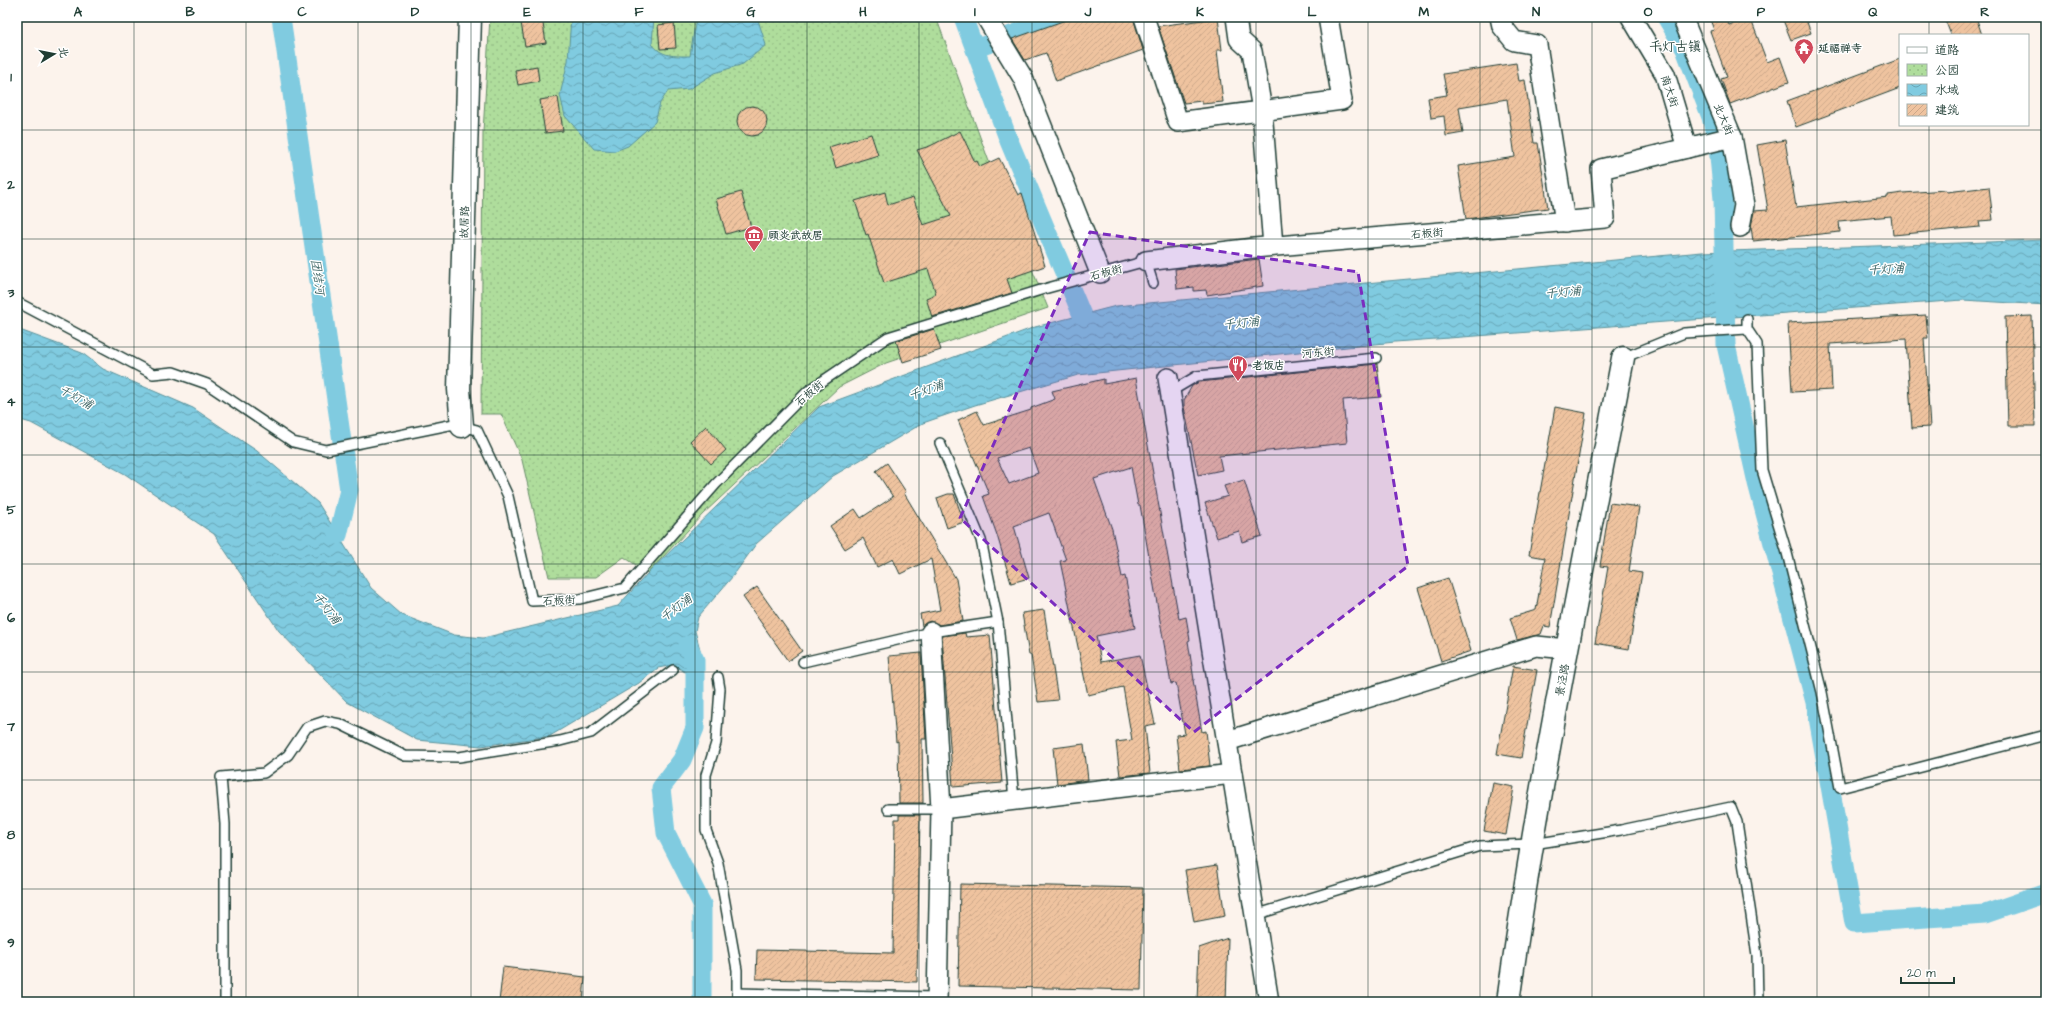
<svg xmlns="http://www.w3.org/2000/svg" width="2063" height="1019" font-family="'Architects Daughter','LXGW WenKai TC',sans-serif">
  <defs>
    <pattern id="park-dots" width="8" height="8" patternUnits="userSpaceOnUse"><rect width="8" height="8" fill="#afdd9c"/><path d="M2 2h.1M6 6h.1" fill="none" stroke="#96bf87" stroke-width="1.8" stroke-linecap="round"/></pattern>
    <pattern id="water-waves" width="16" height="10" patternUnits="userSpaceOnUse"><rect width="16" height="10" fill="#80cbe0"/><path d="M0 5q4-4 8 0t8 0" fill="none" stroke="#68a6b6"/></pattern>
    <pattern id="building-hatch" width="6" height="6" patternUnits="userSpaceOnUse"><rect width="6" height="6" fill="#efc39f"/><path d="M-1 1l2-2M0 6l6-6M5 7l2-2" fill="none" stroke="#cca88a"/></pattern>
  </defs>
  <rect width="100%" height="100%" fill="#fcf3ec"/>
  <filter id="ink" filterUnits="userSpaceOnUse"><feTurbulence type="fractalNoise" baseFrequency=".025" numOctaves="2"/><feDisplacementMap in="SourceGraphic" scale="8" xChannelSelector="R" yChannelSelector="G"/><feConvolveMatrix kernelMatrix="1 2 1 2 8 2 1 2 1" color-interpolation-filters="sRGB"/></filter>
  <g filter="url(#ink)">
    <polygon fill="url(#park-dots)" stroke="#678d68" points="490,17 936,17 1002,197 1048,308 886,363 839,387 703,514 648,573 624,557 596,577 549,577 522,460 501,414 481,414 483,132"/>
    <g fill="url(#water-waves)" stroke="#59929b">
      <path d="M 571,17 L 654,17 L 652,44 C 662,57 674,56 690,56 L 696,18 L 699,17 L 757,17 L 766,45 L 743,64 L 715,73 L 689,89 L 668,91 L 660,103 L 655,122 L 628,146 L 615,151 L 594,149 L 565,116 L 560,95 L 568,61 Z"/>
      <polygon points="2046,240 2046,305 1963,300 1395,342 1078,375 975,405 923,423 833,476 756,544 733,576 698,617 695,631 702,657 693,670 685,672 674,665 658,668 639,683 550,736 481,746 417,740 347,702 279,631 214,534 125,474 31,423 17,419 17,329 82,353 103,369 193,408 257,451 318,503 371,588 402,615 454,635 483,638 618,606 648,573 819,407 1035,327 1116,306 1702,252"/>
    </g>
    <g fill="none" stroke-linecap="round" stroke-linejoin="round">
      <g stroke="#80cbe0" stroke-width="19">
        <polyline points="281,17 349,490 338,535"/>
        <polyline points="963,17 1009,141 1082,315"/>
        <polyline points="1666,17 1685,49 1711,117 1715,134"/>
        <polyline points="975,49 1058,17"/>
        <polyline points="1718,146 1723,199 1726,345 1757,483 1816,706 1854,923 1985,914 2046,893"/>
        <polyline points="688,645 695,660 695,728 682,760 661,788 666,833 702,904 702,1002"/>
      </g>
    </g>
    <g fill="url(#building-hatch)" stroke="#1f3d34" fill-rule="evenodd">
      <polygon points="520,17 542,17 546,43 525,46"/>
      <polygon points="1074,17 1133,17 1143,50 1056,81 1046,53 1025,60 1012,39"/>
      <polygon points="1709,17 1726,17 1729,25 1750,17 1767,62 1780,57 1789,82 1730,104 1721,79 1727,77 1710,31 1714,30"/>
      <polygon points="1790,17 1805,17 1811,33 1791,40 1783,20"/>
      <polygon points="1944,17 1976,17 1982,35 1951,35"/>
      <polygon points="1218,18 1222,50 1217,50 1223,102 1202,104 1202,101 1184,103 1158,26"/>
      <polygon points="674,23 676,48 660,49 658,25"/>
      <polygon points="1900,59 1900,88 1796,127 1787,101"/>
      <polygon points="1516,63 1519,81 1525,80 1534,143 1538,143 1548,208 1466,219 1458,166 1515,157 1507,99 1459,107 1463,133 1446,136 1444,116 1431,118 1428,98 1447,95 1443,74"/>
      <polygon points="537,66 539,81 518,85 515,70"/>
      <polygon points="558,97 563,131 545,133 540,100"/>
      <circle cx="752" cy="121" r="15"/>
      <polygon points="960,131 975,162 977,161 980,167 999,158 1018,195 1022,193 1045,266 1007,279 1012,293 932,317 926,298 936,294 928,269 884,283 868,234 866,235 855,201 885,192 888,205 913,197 923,225 951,216 917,150 930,146"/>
      <polygon points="871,134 878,155 836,168 829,147"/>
      <polygon points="1785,140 1796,207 1888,197 1888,195 1903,193 1946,190 1947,192 1989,187 1993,220 1979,221 1980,227 1893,235 1891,216 1839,221 1840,232 1753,241 1751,227 1754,211 1768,210 1757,145"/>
      <polygon points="741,192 751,227 726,234 716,199"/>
      <polygon points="1259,259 1263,286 1207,295 1206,290 1194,291 1194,287 1177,289 1175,269"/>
      <polygon points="1926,315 1928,338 1924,338 1930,427 1912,428 1906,339 1830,344 1832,390 1792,392 1788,323"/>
      <polygon points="2032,316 2035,426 2008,426 2005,317"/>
      <polygon points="934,329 941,350 903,362 896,341"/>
      <polygon points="1377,364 1381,397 1343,400 1347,443 1219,456 1222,470 1198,475 1184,407 1184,400 1192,386 1199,382"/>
      <path d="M 1136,378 L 1179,619 L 1186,617 L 1190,640 L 1188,641 L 1194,680 L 1193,680 L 1202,732 L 1206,731 L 1210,766 L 1180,769 L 1176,735 L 1185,734 L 1176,683 L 1171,684 L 1140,505 L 1138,505 L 1131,467 L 1094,479 L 1112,529 L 1122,577 L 1125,576 L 1135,628 L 1096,636 L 1101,662 L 1140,655 L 1155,724 L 1145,726 L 1150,773 L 1120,776 L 1116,742 L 1132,740 L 1123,687 L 1088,695 L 1060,561 L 1066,560 L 1049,513 L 1014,526 L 1029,578 L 1011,583 L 997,535 L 983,496 L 989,494 L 958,420 L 977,411 L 984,425 L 1031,410 L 1031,408 L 1055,399 L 1052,391 L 1104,379 L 1104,384 ZM 1029,448 L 1038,473 L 1009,484 L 997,458 Z"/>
      <polygon points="1555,407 1586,413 1550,627 1544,626 1541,634 1517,640 1510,618 1536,610 1545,558 1529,555"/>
      <polygon points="706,426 726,450 711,464 690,441"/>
      <polygon points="887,463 906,492 904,493 956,579 963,621 939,625 930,621 922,626 920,614 940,610 931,559 900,574 893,559 877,567 863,538 845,549 830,526 855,509 861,518 893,497 876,471"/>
      <polygon points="1244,480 1262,536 1242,542 1239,531 1217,538 1205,503 1228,496 1224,486"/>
      <polygon points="948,494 954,494 964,522 947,528 937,498"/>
      <polygon points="1610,503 1639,507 1629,571 1642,573 1629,649 1595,643 1608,567 1600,566"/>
      <polygon points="1448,578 1471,651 1441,661 1418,588"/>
      <polygon points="757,587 802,651 788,661 743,597"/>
      <polygon points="1044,610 1058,700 1038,702 1031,655 1029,655 1022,613"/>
      <polygon points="965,633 966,637 990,635 1002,783 953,787 942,636"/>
      <polygon points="921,653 926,739 922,739 923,803 899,803 898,741 896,742 889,656"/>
      <polygon points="1513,666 1537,670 1521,758 1497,754"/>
      <polygon points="1084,744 1088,780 1057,784 1053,748"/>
      <polygon points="1493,783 1514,787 1506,835 1484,831"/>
      <polygon points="899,815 920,815 917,982 756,979 757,950 893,953 895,819 899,819"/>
      <polygon points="1217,865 1225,916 1194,922 1185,870"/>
      <polygon points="960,884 1143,888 1141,990 958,986"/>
      <polygon points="1228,938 1226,1002 1197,1002 1199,948"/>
      <polygon points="503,967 585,977 583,1002 499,1002"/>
    </g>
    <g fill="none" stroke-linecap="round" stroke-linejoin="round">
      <defs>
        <g id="lane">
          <polyline points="17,302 153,374 173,372 207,384 293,442 326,450 454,424 477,430 508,496 532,601 580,599 625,588 716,484 808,391 888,337 1044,289 1146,261 1153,283"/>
          <polyline points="1747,329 1757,344 1762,470 1787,553 1822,692 1840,788 2046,735"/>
          <polyline points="1623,358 1684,333 1747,329 1747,319"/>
          <polyline points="1170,392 1197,376 1376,358"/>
          <polyline points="940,443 981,540 998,622 1014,800"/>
          <polyline points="803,662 931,632 998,622"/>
          <polyline points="718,677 720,689 716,743 706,775 706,830 718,863 737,970 737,1002"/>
          <polyline points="888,809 941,809"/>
          <polyline points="1255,915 1480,846 1533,844 1621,830 1731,807 1737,822 1757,955 1758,1002"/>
          <polyline points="737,993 937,997"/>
          <polyline points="225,1002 225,824 221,777 264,773 288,755 307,727 325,721 340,724 405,756 459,757 560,741 591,733 673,670"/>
        </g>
        <g id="street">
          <polyline points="986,17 1023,78 1100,273"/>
          <polyline points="1144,17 1178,122 1342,100 1328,17"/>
          <polyline points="1236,17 1239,39 1252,51 1262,110 1273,246"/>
          <polyline points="1500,17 1502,26 1514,41 1537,45 1565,222"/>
          <polyline points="1631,17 1665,74 1687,148"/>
          <polyline points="1682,17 1732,137 1744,205 1740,227"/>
          <polyline points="1146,261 1254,248 1605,218 1601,169 1732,137"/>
          <polyline points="1168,378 1269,1002"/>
          <polyline points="931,632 941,809 937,1002"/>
          <polyline points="1227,741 1536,646 1567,649"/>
          <polyline points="941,809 1232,774"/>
        </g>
        <g id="secondary">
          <polyline points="462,426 459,389 470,17"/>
          <path d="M 1508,1002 C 1538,786 1582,572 1623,358"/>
        </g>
      </defs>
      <use href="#lane" stroke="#1f3d34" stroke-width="12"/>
      <use href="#street" stroke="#1f3d34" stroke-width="22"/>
      <use href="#secondary" stroke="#1f3d34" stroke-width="25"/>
      <use href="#lane" stroke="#fff" stroke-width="9"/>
      <use href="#street" stroke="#fff" stroke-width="19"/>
      <use href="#secondary" stroke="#fff" stroke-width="22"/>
    </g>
  </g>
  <path fill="#7b2cbf" fill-opacity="0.2" stroke="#7b2cbf" stroke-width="3" stroke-dasharray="8 5" stroke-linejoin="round" d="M 1090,232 L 1358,272 L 1408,566 L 1194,732 L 960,518 Z"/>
  <path fill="none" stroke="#1f3d34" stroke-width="1" stroke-opacity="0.55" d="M 134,17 L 134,1002M 246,17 L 246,1002M 358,17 L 358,1002M 471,17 L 471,1002M 583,17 L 583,1002M 695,17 L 695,1002M 807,17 L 807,1002M 919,17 L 919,1002M 1032,17 L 1032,1002M 1144,17 L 1144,1002M 1256,17 L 1256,1002M 1368,17 L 1368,1002M 1480,17 L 1480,1002M 1592,17 L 1592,1002M 1704,17 L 1704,1002M 1817,17 L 1817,1002M 1929,17 L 1929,35M 1929,125 L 1929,1002M 17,130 L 2046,130M 17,239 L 2046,239M 17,347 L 2046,347M 17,455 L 2046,455M 17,564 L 2046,564M 17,672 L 2046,672M 17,780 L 2046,780M 17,889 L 2046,889"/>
  <defs>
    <symbol id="temple-pin" viewBox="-11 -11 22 30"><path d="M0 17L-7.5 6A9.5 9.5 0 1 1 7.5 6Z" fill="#d1495b" stroke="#fff"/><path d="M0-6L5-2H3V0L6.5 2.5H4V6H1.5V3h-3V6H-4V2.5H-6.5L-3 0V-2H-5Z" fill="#fff"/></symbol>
    <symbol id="museum-pin" viewBox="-11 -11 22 30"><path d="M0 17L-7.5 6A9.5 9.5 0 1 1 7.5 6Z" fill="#d1495b" stroke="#fff"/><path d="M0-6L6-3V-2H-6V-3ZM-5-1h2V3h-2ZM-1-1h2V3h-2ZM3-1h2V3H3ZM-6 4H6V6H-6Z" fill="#fff"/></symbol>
    <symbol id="restaurant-pin" viewBox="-11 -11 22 30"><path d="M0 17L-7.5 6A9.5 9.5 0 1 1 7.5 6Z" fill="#d1495b" stroke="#fff"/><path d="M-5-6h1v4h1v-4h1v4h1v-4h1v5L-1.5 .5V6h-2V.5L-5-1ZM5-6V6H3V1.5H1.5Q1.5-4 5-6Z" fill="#fff"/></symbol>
  </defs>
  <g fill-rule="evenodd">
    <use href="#temple-pin" x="1793" y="37" width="22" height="30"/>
    <use href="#museum-pin" x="743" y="224" width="22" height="30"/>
    <use href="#restaurant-pin" x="1227" y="354" width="22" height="30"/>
  </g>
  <g text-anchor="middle" stroke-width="3" stroke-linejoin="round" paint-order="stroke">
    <g font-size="11" font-weight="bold" fill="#1f3d34" stroke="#fff" text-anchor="start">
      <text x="1818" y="52">延福禅寺</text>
      <text x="768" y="239">顾炎武故居</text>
      <text x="1252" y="369">老饭店</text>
    </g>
    <g font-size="11" fill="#1f3d34" stroke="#fff">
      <text transform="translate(1670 91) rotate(72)" y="4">南大街</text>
      <text transform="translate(1724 119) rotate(67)" y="4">北大街</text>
      <text transform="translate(464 222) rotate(-88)" y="4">故居路</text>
      <text transform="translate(1427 233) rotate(-5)" y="4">石板街</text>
      <text transform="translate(1106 272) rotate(-15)" y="4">石板街</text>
      <text transform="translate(1318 352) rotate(-6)" y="4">河东街</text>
      <text transform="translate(809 393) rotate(-40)" y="4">石板街</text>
      <text transform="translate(559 600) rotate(-3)" y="4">石板街</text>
      <text transform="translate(1562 680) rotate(-80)" y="4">景泾路</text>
    </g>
    <g font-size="12" font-style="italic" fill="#37605f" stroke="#fff">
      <text transform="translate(1886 269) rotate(-3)" y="4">千灯浦</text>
      <text transform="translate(318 277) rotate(82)" y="4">团结河</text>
      <text transform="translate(1563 292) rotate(-5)" y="4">千灯浦</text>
      <text transform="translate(1241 323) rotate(-6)" y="4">千灯浦</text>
      <text transform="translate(926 390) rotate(-19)" y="4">千灯浦</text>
      <text transform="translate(76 397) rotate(29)" y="4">千灯浦</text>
      <text transform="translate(327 608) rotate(52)" y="4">千灯浦</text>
      <text transform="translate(676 608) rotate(-37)" y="4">千灯浦</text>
    </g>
    <g font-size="13" fill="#1f3d34" stroke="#fff">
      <text x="1675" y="51">千灯古镇</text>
    </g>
  </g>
  <rect width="2063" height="1019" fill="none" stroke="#fff" stroke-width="44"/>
  <rect x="1899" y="34" width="130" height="92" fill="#ffffff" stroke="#a5b1ae"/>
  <rect x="1907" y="47" width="20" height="6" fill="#ffffff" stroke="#a5b1ae"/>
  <text x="1935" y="54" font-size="12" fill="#1f3d34">道路</text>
  <rect x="1907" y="64" width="20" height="12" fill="url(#park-dots)" stroke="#a5b1ae"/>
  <text x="1935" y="74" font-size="12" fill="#1f3d34">公园</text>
  <rect x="1907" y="84" width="20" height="12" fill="url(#water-waves)" stroke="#a5b1ae"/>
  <text x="1935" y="94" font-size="12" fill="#1f3d34">水域</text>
  <rect x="1907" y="104" width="20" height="12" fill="url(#building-hatch)" stroke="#a5b1ae"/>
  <text x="1935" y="114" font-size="12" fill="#1f3d34">建筑</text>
  <g transform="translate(54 54) rotate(80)" stroke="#ffffff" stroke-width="3" paint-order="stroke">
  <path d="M0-3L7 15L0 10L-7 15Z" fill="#1f3d34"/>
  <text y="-6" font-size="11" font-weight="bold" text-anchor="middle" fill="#1f3d34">北</text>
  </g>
  <path d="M1901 977v6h53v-6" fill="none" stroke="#1f3d34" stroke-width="2"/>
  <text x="1907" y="977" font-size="12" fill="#1f3d34" stroke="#ffffff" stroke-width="3" paint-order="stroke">20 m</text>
  <rect x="22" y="22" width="2019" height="975" fill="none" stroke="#1f3d34" stroke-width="1.5"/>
  <g font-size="13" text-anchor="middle" font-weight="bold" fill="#1f3d34">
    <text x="78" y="16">A</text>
    <text x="190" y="16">B</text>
    <text x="302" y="16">C</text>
    <text x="415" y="16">D</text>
    <text x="527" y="16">E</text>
    <text x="639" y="16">F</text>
    <text x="751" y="16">G</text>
    <text x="863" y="16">H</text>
    <text x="975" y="16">I</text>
    <text x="1088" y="16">J</text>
    <text x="1200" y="16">K</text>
    <text x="1312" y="16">L</text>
    <text x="1424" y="16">M</text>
    <text x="1536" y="16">N</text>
    <text x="1648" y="16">O</text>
    <text x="1761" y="16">P</text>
    <text x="1873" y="16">Q</text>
    <text x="1985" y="16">R</text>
    <text x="11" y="81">1</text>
    <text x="11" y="189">2</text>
    <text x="11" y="297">3</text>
    <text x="11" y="406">4</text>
    <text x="11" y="514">5</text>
    <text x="11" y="622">6</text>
    <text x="11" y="731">7</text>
    <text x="11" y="839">8</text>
    <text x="11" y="947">9</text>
  </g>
</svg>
